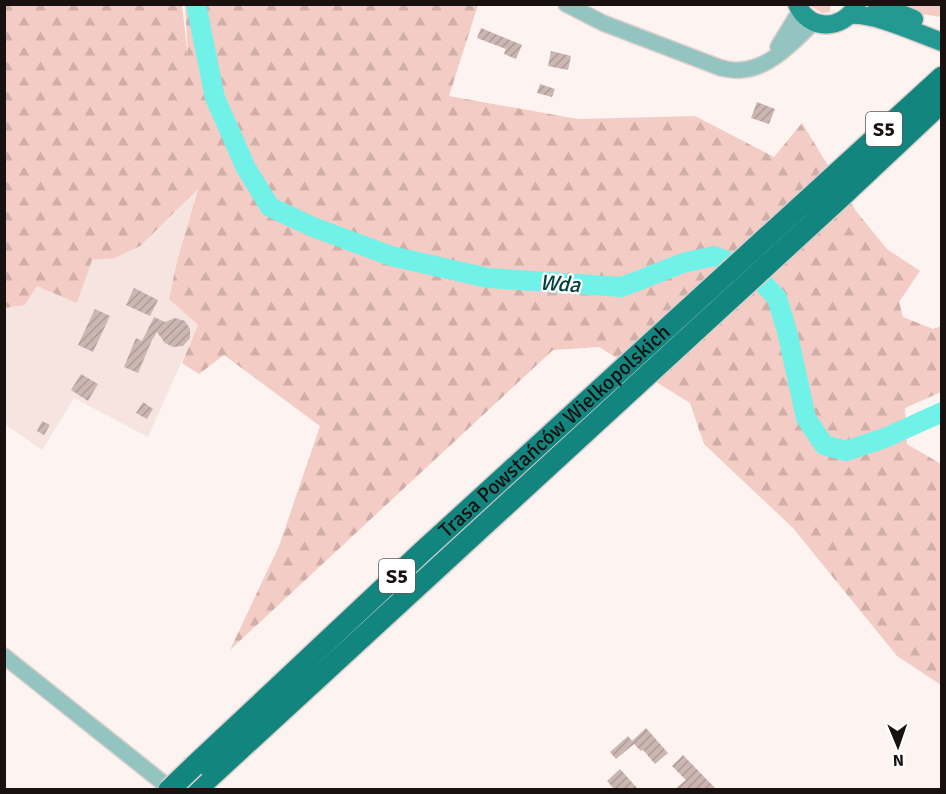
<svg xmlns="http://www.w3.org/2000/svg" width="946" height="794" font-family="Signika,sans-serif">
  <defs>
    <pattern id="forest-firs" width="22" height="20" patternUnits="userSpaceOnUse" patternTransform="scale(1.5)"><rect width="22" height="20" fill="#f3cdc5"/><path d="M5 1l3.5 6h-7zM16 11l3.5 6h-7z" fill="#d0afa8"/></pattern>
    <pattern id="building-hatch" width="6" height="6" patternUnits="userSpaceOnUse" patternTransform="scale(1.5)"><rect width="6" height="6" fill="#cbb6b1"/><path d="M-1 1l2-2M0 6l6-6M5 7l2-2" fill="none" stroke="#ae9b97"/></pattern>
  </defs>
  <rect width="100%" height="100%" fill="#fdf3f1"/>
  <polygon fill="#f6e4e0" points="198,188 177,261 170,299 198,325 148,437 74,398 42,450 5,424 4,308 25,305 37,286 92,260 115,258 139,246"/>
  <g fill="#f3cdc5">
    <polygon points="809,5 830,5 830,12 822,13"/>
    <polygon points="892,5 941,5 941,17 916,13"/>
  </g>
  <polygon fill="url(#forest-firs)" points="4,5 182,5 188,57 185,5 478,5 449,96 578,119 695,116 774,157 802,123 856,211 887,249 920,271 899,302 903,317 933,329 941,326 941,392 905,408 907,444 941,464 941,685 897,656 793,528 704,444 690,403 599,347 553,350 230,650 279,546 320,426 224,355 199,374 182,363 198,325 169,299 177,261 198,189 140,246 115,258 92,260 77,303 37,286 25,305 5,308"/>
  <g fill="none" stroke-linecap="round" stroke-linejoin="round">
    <polyline stroke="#70f2e9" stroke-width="20" points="196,4 215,98 246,168 270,207 313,227 391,256 488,278 622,287 683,263 714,256 751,270 777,298 787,331 806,418 824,445 846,451 885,438 942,412"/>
  </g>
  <g fill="url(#building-hatch)">
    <polygon points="481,28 522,45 516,59 504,54 506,49 477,38"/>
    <polygon points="551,51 571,56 568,70 548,66"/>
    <polygon points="540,84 555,89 552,97 537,93"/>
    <polygon points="757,102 775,109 769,124 751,118"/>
    <polygon points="134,288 158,300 150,316 126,305"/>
    <polygon points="95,309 110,316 93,352 78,345"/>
    <polygon points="154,317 165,322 175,318 185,321 190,329 190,338 183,346 173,347 165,343 157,332 152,340 138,373 124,367 136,338 142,341"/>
    <polygon points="81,374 98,384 88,401 71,390"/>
    <polygon points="143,402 153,409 147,419 136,413"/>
    <polygon points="42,421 50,425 44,435 37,431"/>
    <polygon points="646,728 668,753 655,764 643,750 641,751 634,744 616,759 610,752 628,736 633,742 632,741"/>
    <polygon points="683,755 716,789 675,789 686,780 672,766"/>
    <polygon points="620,769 638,789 614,789 607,781"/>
  </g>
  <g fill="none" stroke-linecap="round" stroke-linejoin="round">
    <defs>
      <g id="minor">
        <path d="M 566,4 L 603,23 L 721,68 C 727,69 734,71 740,70 C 770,69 794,41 814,22"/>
        <polyline points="778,47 800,11"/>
        <polyline points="4,656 172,790"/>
      </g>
      <g id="major">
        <path d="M 797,4 C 809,31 842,31 856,6"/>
        <polyline points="877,4 914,19"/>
        <path d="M 850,15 C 875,13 917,33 942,42"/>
      </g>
      <g id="highway">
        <path id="s1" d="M 194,766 L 423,551 L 942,77"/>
        <polyline points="196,790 840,198 942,102"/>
      </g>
    </defs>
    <use href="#minor" stroke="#d9cfcd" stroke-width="18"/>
    <use href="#major" stroke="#d9cfcd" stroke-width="21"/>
    <use href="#highway" stroke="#d9cfcd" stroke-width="24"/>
    <use href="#minor" stroke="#93c4c0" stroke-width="15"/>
    <use href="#major" stroke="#249992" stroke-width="18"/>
    <use href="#highway" stroke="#12857f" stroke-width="21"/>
    <defs>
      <polyline id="highway-bridge" points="169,790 194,766"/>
    </defs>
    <use href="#highway-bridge" stroke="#d9cfcd" stroke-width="24" stroke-linecap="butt"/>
    <use href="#highway-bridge" stroke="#12857f" stroke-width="21"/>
  </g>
  <g text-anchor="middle" stroke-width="4.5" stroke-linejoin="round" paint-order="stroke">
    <g fill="#fff" stroke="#5e5858" stroke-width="1.5">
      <rect x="866" y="112" width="36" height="34" rx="4.5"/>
      <rect x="379" y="559" width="36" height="34" rx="4.5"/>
    </g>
    <g font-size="20" font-weight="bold" fill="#191110">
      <text x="884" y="136">S5</text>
      <text x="397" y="583">S5</text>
    </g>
    <g font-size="21" fill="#191110" stroke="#fff">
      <text dy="7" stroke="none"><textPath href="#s1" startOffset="492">Trasa Powstańców Wielkopolskich</textPath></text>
    </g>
    <g font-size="22" font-style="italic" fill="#02423f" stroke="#fff">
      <text transform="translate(560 283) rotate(4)" y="8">Wda</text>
    </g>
  </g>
  <rect width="946" height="794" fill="none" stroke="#191110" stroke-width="12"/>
  <g transform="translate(898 746) rotate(178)" stroke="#ffffff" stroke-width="4.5" paint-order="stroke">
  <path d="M0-4.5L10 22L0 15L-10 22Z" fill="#191110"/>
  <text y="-9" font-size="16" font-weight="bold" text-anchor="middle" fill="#191110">N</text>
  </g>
</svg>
